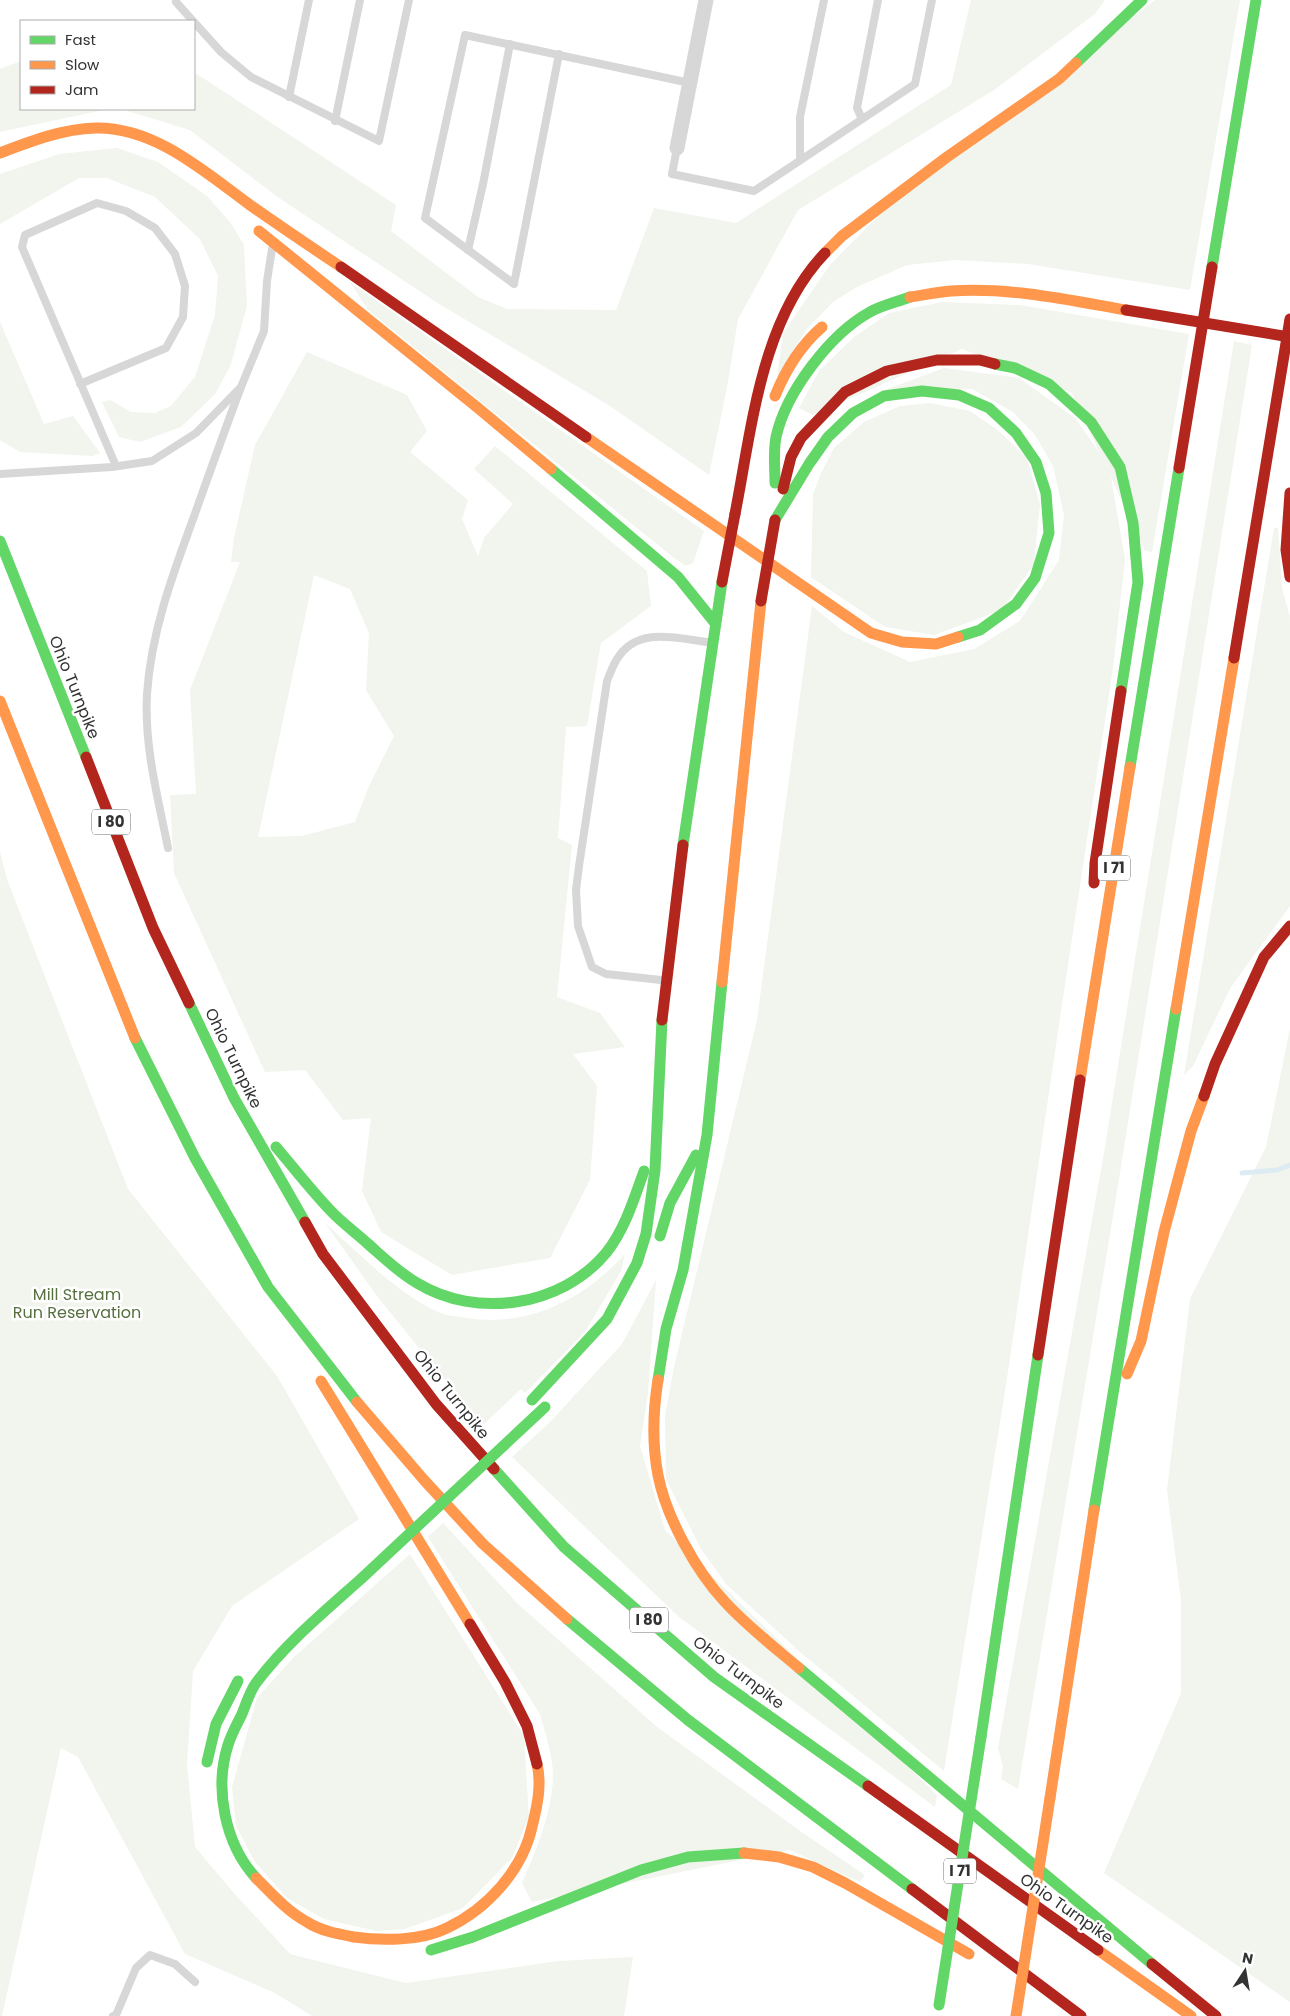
<svg xmlns="http://www.w3.org/2000/svg" width="1290" height="2016" font-family="Poppins,sans-serif">
  <rect width="100%" height="100%" fill="#fff"/>
  <g fill="#f1f5ed" fill-rule="evenodd">
    <polygon points="971,0 1105,0 1095,14 994,90 798,210 738,319 728,382 709,475 610,406 436,302 279,198 190,130 121,109 194,109 194,73 200,76 396,205 391,231 478,297 507,309 616,310 654,208 736,223 951,85"/>
    <polygon points="1155,0 1240,0 1190,290 1028,264 956,260 907,265 857,287 833,302 806,330 777,378 783,333 830,265 885,209"/>
    <polygon points="21,61 21,109 108,109 0,132 0,69"/>
    <polygon points="117,148 158,162 207,196 230,222 244,245 247,306 230,367 215,394 181,427 140,442 119,437 102,402 110,400 131,412 155,413 171,406 195,377 215,315 218,276 200,239 155,197 107,178 79,178 0,224 0,174 59,154"/>
    <polygon points="350,282 704,531 693,563 686,566 674,558 368,310"/>
    <polygon points="942,302 1020,305 1189,334 1152,552 1145,551 1072,393 962,349 813,415 799,408 819,371 854,337 889,313"/>
    <polygon points="0,322 44,424 73,416 100,453 93,456 20,452 0,440"/>
    <polygon points="1234,341 1252,345 1115,1204 1018,1789 1001,1779 1003,1766 998,1748 1104,1153"/>
    <path d="M 307,352 L 407,395 L 427,431 L 410,452 L 468,500 L 462,519 L 478,556 L 484,538 L 513,504 L 474,469 L 495,446 L 647,571 L 651,606 L 601,643 L 587,726 L 566,727 L 558,838 L 572,845 L 557,997 L 600,1013 L 625,1047 L 573,1054 L 597,1086 L 590,1180 L 550,1258 L 452,1275 L 381,1232 L 362,1191 L 371,1118 L 343,1120 L 305,1070 L 265,1072 L 174,873 L 170,795 L 196,794 L 190,690 L 240,562 L 231,562 L 234,538 L 255,445 ZM 314,575 L 350,589 L 369,633 L 366,690 L 394,736 L 369,786 L 355,822 L 302,836 L 258,837 Z"/>
    <polygon points="944,368 1019,378 1075,418 1109,466 1125,559 1113,668 1061,1011 1006,1385 944,1771 800,1652 726,1584 701,1549 666,1479 665,1416 674,1367 757,1020 812,606 844,632 910,662 974,649 1020,621 1059,560 1064,515 1053,466 1035,435 1013,412 972,389 885,390"/>
    <polygon points="930,403 970,411 999,431 1027,458 1040,504 1034,564 1002,610 934,635 885,627 811,577 813,494 821,473 834,448 864,422 900,406"/>
    <polygon points="1274,528 1278,528 1282,588 1290,617 1290,906 1231,987 1193,1066 1184,1075"/>
    <polygon points="0,852 8,882 128,1189 277,1376 359,1519 232,1606 193,1671 187,1764 195,1847 233,1892 290,1954 406,1983 558,1961 633,1957 624,2016 312,2016 275,1993 185,1954 78,1757 61,1748 2,2016 0,2016"/>
    <polygon points="1290,1028 1290,2002 1104,1873 1181,1693 1181,1600 1167,1490 1190,1299 1266,1147"/>
    <path d="M 325,1223 C 360,1254 395,1292 438,1312 C 446,1316 458,1316 467,1318 C 529,1328 584,1299 625,1254 L 621,1271 L 585,1332 L 525,1393 L 521,1389 L 482,1426 L 377,1296 Z"/>
    <polygon points="656,1280 648,1393 640,1446 665,1530 937,1795 935,1807 679,1617 512,1457 551,1421 622,1344"/>
    <path d="M 443,1523 L 518,1604 L 656,1726 L 800,1831 L 865,1875 L 860,1882 L 790,1850 L 532,1902 L 522,1883 C 536,1851 551,1815 553,1779 C 554,1759 545,1733 540,1714 L 428,1537 Z"/>
    <polygon points="410,1554 524,1736 529,1817 512,1858 463,1908 405,1929 376,1931 324,1919 287,1898 255,1862 236,1826 232,1787 257,1698 293,1658"/>
  </g>
  <g fill="none" stroke-linecap="round" stroke-linejoin="round">
    <polyline stroke="#ddebf3" stroke-width="5" points="1242,1173 1277,1170 1290,1165"/>
    <g stroke="#d7d7d7" stroke-width="8">
      <polyline points="176,2 193,21"/>
      <polyline points="194,22 221,52 251,77 379,141 409,0"/>
      <polyline points="559,54 514,284 425,218 465,35 690,83"/>
      <polyline points="289,97 309,0"/>
      <polyline points="862,119 857,108 878,0"/>
      <polyline points="335,121 360,0"/>
      <polyline points="677,148 672,174 754,191 915,84 932,0"/>
      <polyline points="800,160 800,117 824,0"/>
      <polyline points="468,250 483,184 510,44"/>
      <polyline points="80,384 166,348 183,317 185,286 175,254 155,228 126,211 97,203 25,235 22,247 116,466"/>
      <polyline points="0,474 112,467 152,461 196,433 241,387 264,331 267,281 272,249"/>
      <path d="M 168,848 C 158,798 144,746 147,694 C 151,634 171,579 192,522 C 208,477 224,432 241,387"/>
      <path d="M 661,980 L 606,974 L 592,967 L 578,926 L 576,890 L 579,866 L 607,681 C 610,674 613,665 617,659 C 637,626 676,638 707,642"/>
      <polyline points="113,2016 116,2015 136,1968 150,1955 175,1964 195,1982"/>
    </g>
    <polyline stroke="#d7d7d7" stroke-width="15" points="677,148 706,0"/>
    <g stroke="#63d668" stroke-width="11">
      <polyline points="1076,63 1142,0"/>
      <polyline points="1212,267 1256,0"/>
      <polyline points="995,364 1015,368 1049,384 1091,422 1120,467 1133,523 1138,582 1121,691"/>
      <polyline points="551,469 678,577 715,623"/>
      <path d="M 775,483 C 775,468 773,452 776,437 C 786,392 830,334 870,312 C 882,305 897,302 910,297"/>
      <polyline points="775,520 809,464 828,437 853,413 884,396 922,391 959,395 989,408 1016,433 1036,462 1046,493 1049,533 1035,578 1016,604 980,630 958,637"/>
      <polyline points="0,541 86,757"/>
      <polyline points="1130,767 1179,468"/>
      <polyline points="683,845 722,582"/>
      <polyline points="189,1003 234,1098 305,1222"/>
      <polyline points="135,1038 195,1158 268,1287 357,1402"/>
      <path d="M 276,1147 C 294,1168 311,1190 330,1210 C 341,1222 355,1232 367,1243 C 383,1257 398,1272 417,1283 C 476,1319 561,1307 606,1253 C 625,1229 634,1199 644,1171"/>
      <polyline points="660,1236 670,1203 696,1155"/>
      <polyline points="658,1380 666,1329 683,1270 707,1135 722,982"/>
      <polyline points="532,1400 607,1319 637,1263 646,1234 655,1170 662,1020"/>
      <polyline points="494,1469 564,1547 714,1677 868,1786"/>
      <polyline points="1094,1510 1176,1009"/>
      <polyline points="567,1619 688,1720 912,1889"/>
      <polyline points="799,1668 1152,1964"/>
      <polyline points="981,1737 1038,1355"/>
      <polyline points="207,1762 216,1724 238,1681"/>
      <path d="M 256,1878 C 225,1844 214,1789 228,1745 C 231,1735 237,1724 242,1714 C 246,1704 250,1691 256,1683 C 286,1643 325,1611 362,1578"/>
      <polyline points="431,1950 473,1937 641,1870 688,1857 744,1853"/>
    </g>
    <g stroke="#ff974d" stroke-width="11">
      <path d="M 0,153 C 31,141 62,129 96,128 C 155,127 205,172 250,205 C 280,226 311,247 341,267"/>
      <polyline points="259,231 478,408 551,469"/>
      <polyline points="825,253 842,236 947,157 1059,79 1076,63"/>
      <path d="M 910,297 C 924,295 938,292 951,291 C 1010,287 1069,300 1126,310"/>
      <path d="M 775,396 C 786,369 800,346 822,327"/>
      <polyline points="586,437 871,633 902,642 936,644 958,637"/>
      <polyline points="0,701 135,1038"/>
      <polyline points="722,982 761,601"/>
      <polyline points="1176,1009 1234,658"/>
      <polyline points="1080,1080 1130,767"/>
      <polyline points="1127,1374 1141,1341 1164,1232 1191,1131 1204,1096"/>
      <path d="M 658,1380 C 653,1411 652,1444 658,1475 C 666,1517 696,1571 725,1602 C 747,1626 774,1647 799,1668"/>
      <polyline points="321,1381 470,1624"/>
      <polyline points="357,1402 424,1480 483,1544 567,1619"/>
      <polyline points="1050,1798 1094,1510"/>
      <polyline points="744,1853 779,1857 813,1867 845,1883 969,1954"/>
      <path d="M 256,1878 C 272,1894 287,1911 307,1922 C 321,1931 338,1934 354,1937 C 382,1941 421,1941 447,1928 C 487,1909 522,1871 532,1827 C 537,1807 542,1785 537,1764"/>
      <polyline points="1098,1950 1191,2016"/>
    </g>
    <g stroke="#b3261e" stroke-width="11">
      <polyline points="341,267 586,437"/>
      <polyline points="1179,468 1212,267"/>
      <polyline points="783,489 791,457 801,438 845,392 887,371 937,360 980,360 995,364"/>
      <polyline points="1290,493 1286,550 1290,577"/>
      <path d="M 735,514 C 752,427 761,320 825,253"/>
      <polyline points="1234,658 1290,319"/>
      <polyline points="86,757 153,928 189,1003"/>
      <polyline points="1094,883 1095,863 1121,691"/>
      <polyline points="662,1020 683,845"/>
      <polyline points="1204,1096 1215,1064 1264,957 1290,926"/>
      <polyline points="305,1222 323,1254 436,1404 494,1469"/>
      <polyline points="1038,1355 1080,1080"/>
      <polyline points="470,1624 505,1682 527,1726 537,1764"/>
      <polyline points="868,1786 1098,1950"/>
      <polyline points="912,1889 1081,2016"/>
      <polyline points="1152,1964 1216,2016"/>
    </g>
    <g stroke="#63d668" stroke-width="11">
      <polyline points="362,1578 545,1407"/>
      <polyline points="939,2005 981,1737"/>
    </g>
    <polyline stroke="#ff974d" stroke-width="11" points="1016,2016 1050,1798"/>
    <g stroke="#b3261e" stroke-width="11">
      <polyline points="1126,310 1290,337"/>
      <polyline points="722,582 735,514"/>
      <polyline points="761,601 775,520"/>
    </g>
  </g>
  <g text-anchor="middle" stroke-width="5" stroke-linejoin="round" paint-order="stroke">
    <g fill="#fff" stroke="#707070" stroke-width="1">
      <rect x="92" y="809.5" width="38" height="25" rx="4"/>
      <rect x="1098" y="855.5" width="32" height="25" rx="4"/>
      <rect x="630" y="1607.5" width="38" height="25" rx="4"/>
      <rect x="944" y="1858.5" width="32" height="25" rx="4"/>
    </g>
    <g font-size="15" font-weight="bold" fill="#333">
      <text x="111" y="827">I 80</text>
      <text x="1114" y="873">I 71</text>
      <text x="649" y="1625">I 80</text>
      <text x="960" y="1876">I 71</text>
    </g>
    <g font-size="16" fill="#333" stroke="#fff">
      <text transform="translate(75 687) rotate(68)" y="6">Ohio Turnpike</text>
      <text transform="translate(234 1058) rotate(64)" y="6">Ohio Turnpike</text>
      <text transform="translate(452 1394) rotate(51)" y="6">Ohio Turnpike</text>
      <text transform="translate(739 1672) rotate(37)" y="6">Ohio Turnpike</text>
      <text transform="translate(1067 1908) rotate(35)" y="6">Ohio Turnpike</text>
    </g>
    <g font-size="16" fill="#56703f" stroke="#fff">
      <text x="77" y="1300">Mill Stream<tspan x="77" dy="18">Run Reservation</tspan></text>
    </g>
  </g>
  <rect x="20" y="20" width="175" height="90" fill="#ffffff" stroke="#adadad"/>
  <rect x="30" y="36" width="25" height="8" fill="#63d668" stroke="#adadad"/>
  <text x="65" y="45" font-size="15" fill="#333333">Fast</text>
  <rect x="30" y="61" width="25" height="8" fill="#ff974d" stroke="#adadad"/>
  <text x="65" y="70" font-size="15" fill="#333333">Slow</text>
  <rect x="30" y="86" width="25" height="8" fill="#b3261e" stroke="#adadad"/>
  <text x="65" y="95" font-size="15" fill="#333333">Jam</text>
  <g transform="translate(1245 1971) rotate(12)" stroke="#ffffff" stroke-width="4" paint-order="stroke">
  <path d="M0-4L9 19L0 12L-9 19Z" fill="#333333"/>
  <text y="-8" font-size="14" font-weight="bold" text-anchor="middle" fill="#333333">N</text>
  </g>
</svg>
